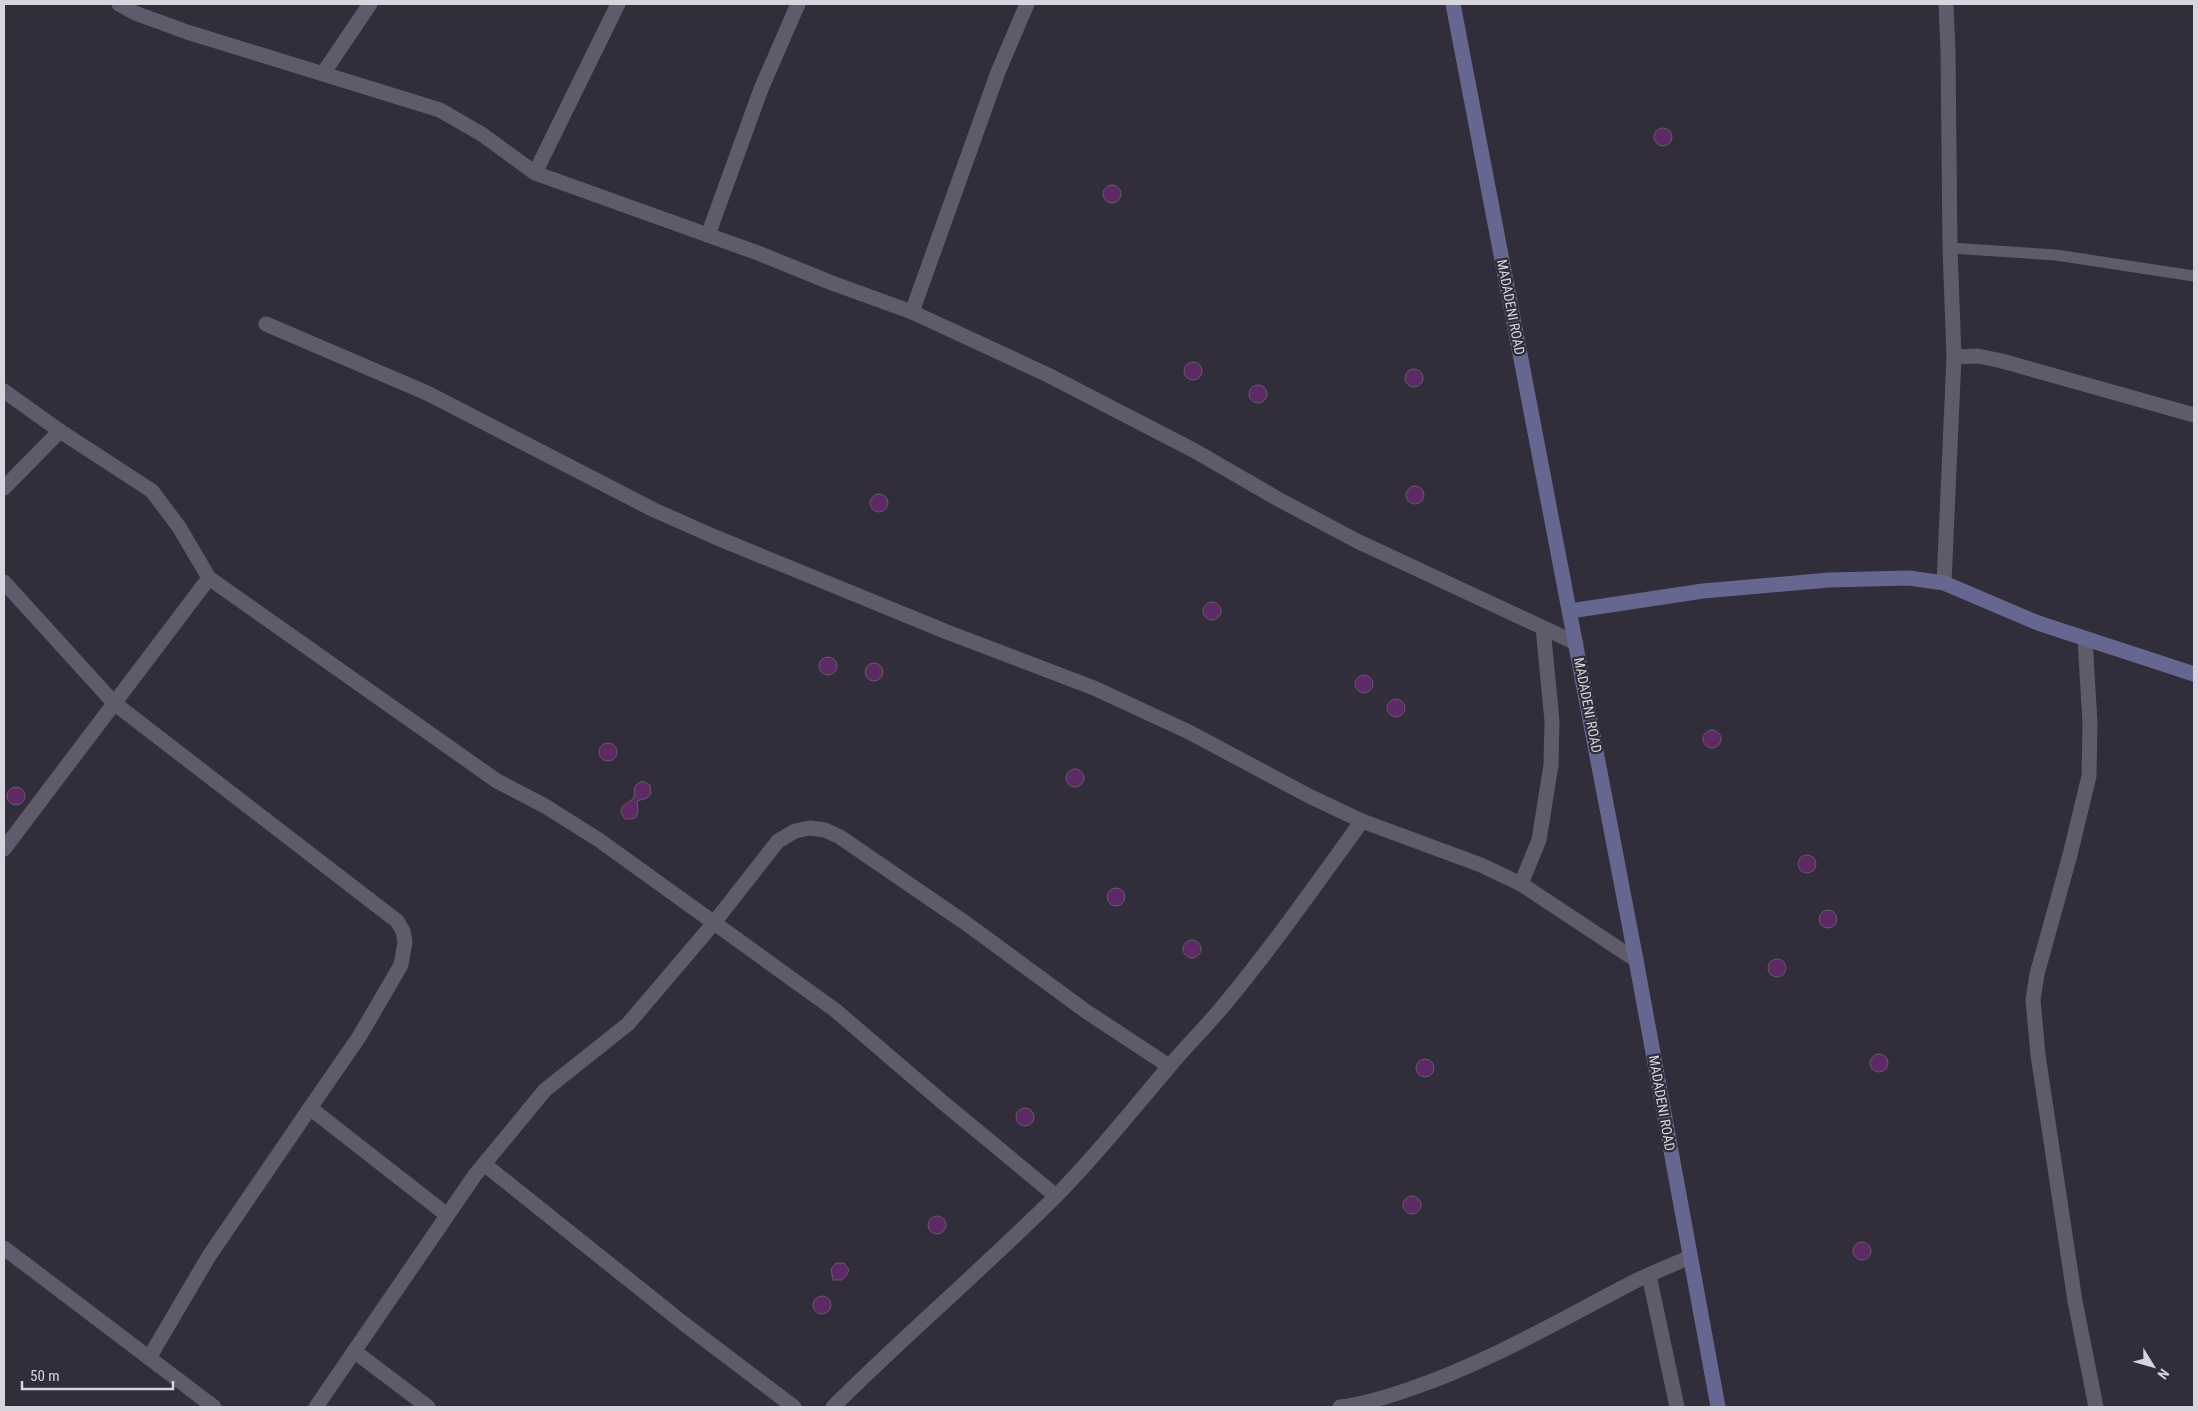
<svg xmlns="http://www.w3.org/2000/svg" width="2198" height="1411" font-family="'Roboto Condensed',sans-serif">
  <rect width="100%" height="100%" fill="#312d3a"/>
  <g fill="#5e2a66" stroke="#665b68">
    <circle cx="1663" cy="137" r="9"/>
    <circle cx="1112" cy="194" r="9"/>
    <circle cx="1193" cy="371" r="9"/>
    <circle cx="1414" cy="378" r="9"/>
    <circle cx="1258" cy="394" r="9"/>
    <circle cx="1415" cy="495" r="9"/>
    <circle cx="879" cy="503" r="9"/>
    <circle cx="1212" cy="611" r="9"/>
    <circle cx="828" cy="666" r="9"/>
    <circle cx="874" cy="672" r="9"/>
    <circle cx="1364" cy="684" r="9"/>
    <circle cx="1396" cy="708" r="9"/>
    <circle cx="1712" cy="739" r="9"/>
    <circle cx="608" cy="752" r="9"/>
    <circle cx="1075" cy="778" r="9"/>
    <polygon points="642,781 650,785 651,794 647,798 637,801 638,812 636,817 632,819 625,819 621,813 622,807 634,798 635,786"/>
    <circle cx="16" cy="796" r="9"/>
    <circle cx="1807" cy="864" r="9"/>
    <circle cx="1116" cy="897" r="9"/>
    <circle cx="1828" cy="919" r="9"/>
    <circle cx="1192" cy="949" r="9"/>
    <circle cx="1777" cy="968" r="9"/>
    <circle cx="1879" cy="1063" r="9"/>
    <circle cx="1425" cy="1068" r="9"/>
    <circle cx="1025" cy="1117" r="9"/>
    <circle cx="1412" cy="1205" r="9"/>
    <circle cx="937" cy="1225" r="9"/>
    <circle cx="1862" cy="1251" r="9"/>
    <polygon points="836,1263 844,1263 849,1270 846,1276 842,1280 833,1280 831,1269"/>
    <circle cx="822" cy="1305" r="9"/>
  </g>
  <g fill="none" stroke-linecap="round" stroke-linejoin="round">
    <polyline stroke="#5f5b6a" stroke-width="11" points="1950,248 2056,255 2194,276"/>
    <g stroke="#5f5b6a" stroke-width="15">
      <polyline points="119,4 135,13 187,32 440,110 483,135 535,173 758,253 832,283 912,312 1048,375 1195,451 1278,499 1357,541 1576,643"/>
      <polyline points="324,72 370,4"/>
      <polyline points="535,173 618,4"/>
      <polyline points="708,235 761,89 798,4"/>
      <polyline points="912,312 998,72 1027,4"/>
      <polyline points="266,324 427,393 654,510 715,537 947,632 1094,688 1189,732 1309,796 1362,821 1481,865 1521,884 1636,960"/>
      <polyline points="1954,357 1978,356 2002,361 2194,415"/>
      <polyline points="4,391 60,431 152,491 179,527 209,578 497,781 545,806 599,840 835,1010 940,1100 1056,1196"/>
      <polyline points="4,488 60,431"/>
      <polyline points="4,582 114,703 397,921 403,931 405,942 401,965 359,1037 310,1108 447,1215"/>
      <polyline points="1944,583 1954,357 1950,248 1948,50 1946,4"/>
      <polyline points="2085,639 2090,723 2089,776 2070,855 2037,974 2033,1000 2038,1055 2075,1301 2096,1407"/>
      <polyline points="4,849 209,578"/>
      <polyline points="1521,884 1539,840 1551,765 1552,721 1543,628"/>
      <polyline points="484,1164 683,1323 794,1407"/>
      <polyline points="4,1248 214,1407"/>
      <polyline points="1649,1275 1677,1407"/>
      <polyline points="354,1351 428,1407"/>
      <polyline points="149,1358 209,1256 310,1108"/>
      <polyline points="316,1407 475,1175 545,1090 628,1024 713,924 778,841 795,831 810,828 825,830 840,837 967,924 1087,1012 1169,1066"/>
      <path d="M 833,1407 C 905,1335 983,1269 1055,1197 C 1096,1156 1131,1111 1168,1068 C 1186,1046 1206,1027 1224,1005 C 1273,946 1317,883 1362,821"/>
      <path d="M 1340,1407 C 1365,1404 1387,1397 1410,1389 C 1486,1363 1553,1324 1624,1287 C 1645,1275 1668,1267 1690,1257"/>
    </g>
    <g stroke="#666790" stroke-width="15">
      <polyline points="1453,4 1636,960 1718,1407"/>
      <polyline points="1570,611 1703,591 1829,580 1909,578 1944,583 2038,623 2194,674"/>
    </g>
  </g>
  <g text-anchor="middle" stroke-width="4.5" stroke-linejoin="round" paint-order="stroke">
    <g font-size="14" fill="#d7d4dd" stroke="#312d3a">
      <text transform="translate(1511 307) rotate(79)" y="5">MADADENI ROAD</text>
      <text transform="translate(1588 705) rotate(79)" y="5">MADADENI ROAD</text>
      <text transform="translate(1662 1103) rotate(80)" y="5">MADADENI ROAD</text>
    </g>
  </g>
  <rect width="2198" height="1411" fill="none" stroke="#d7d4dd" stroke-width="10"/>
  <g transform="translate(2153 1366) rotate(127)" stroke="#312d3a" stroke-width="4" paint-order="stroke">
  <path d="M0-4L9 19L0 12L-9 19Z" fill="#d7d4dd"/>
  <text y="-8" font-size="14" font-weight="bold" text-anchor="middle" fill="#d7d4dd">N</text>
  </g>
  <path d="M22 1381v8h151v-8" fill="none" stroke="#d7d4dd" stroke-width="2.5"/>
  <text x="30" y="1381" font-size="15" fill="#d7d4dd" stroke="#312d3a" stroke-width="4" paint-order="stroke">50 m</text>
</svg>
